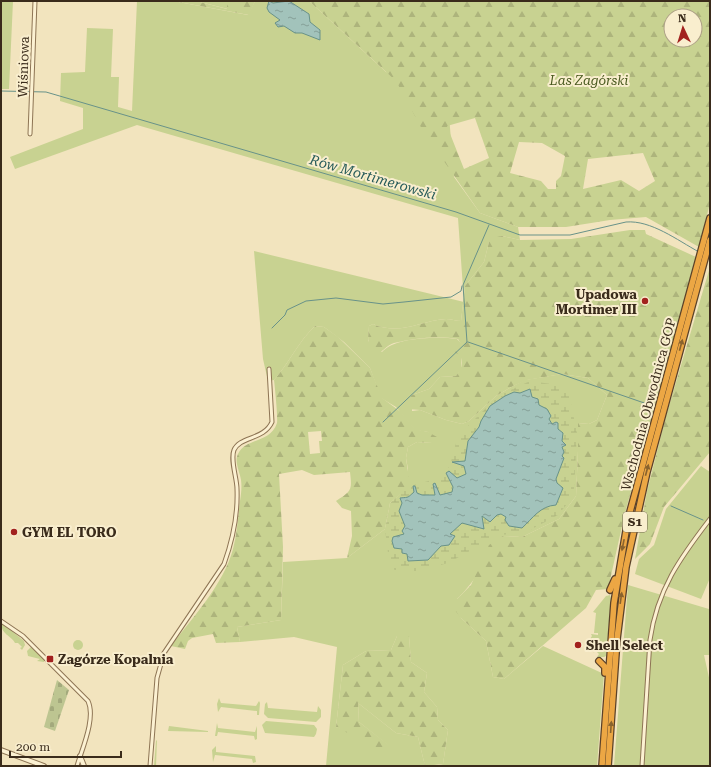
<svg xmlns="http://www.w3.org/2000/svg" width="711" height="767" font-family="'Roboto Serif',serif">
  <defs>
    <pattern id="forest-firs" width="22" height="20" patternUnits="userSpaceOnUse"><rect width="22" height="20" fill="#c8d291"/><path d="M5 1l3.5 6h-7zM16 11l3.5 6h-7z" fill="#adb47c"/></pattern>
    <pattern id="wetland-marsh" width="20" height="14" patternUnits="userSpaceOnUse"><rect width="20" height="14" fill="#c8d291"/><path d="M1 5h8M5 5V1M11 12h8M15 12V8" fill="none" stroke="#adb47c"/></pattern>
    <pattern id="cemetery-stones" width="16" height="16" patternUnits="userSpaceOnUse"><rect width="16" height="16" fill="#bdc591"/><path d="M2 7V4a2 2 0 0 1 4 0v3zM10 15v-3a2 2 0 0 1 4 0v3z" fill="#a3a97c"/></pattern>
    <pattern id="water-ripples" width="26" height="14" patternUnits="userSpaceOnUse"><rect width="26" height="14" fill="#a2c3bb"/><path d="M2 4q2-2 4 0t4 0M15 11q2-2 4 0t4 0" fill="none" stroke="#859f97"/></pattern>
  </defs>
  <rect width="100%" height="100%" fill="#f2e4be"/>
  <g fill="#c8d291">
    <polygon points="1,1 13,1 9,89 1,89"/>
    <path d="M 137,1 L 173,1 L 248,15 L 255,1 L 309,1 L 386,72 L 447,91 L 454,177 L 480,213 L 518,227 L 520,240 L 502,236 L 489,242 L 484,262 L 465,286 L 461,321 C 456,321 451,319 446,319 C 419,321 400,336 373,324 L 369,326 L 368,341 L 382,352 C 394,337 439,336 457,339 L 462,344 L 461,370 L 456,376 L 440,377 L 429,389 L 412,395 L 412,411 L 420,410 L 446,420 L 462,424 L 469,421 L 496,396 L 513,386 L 525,380 L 562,374 L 588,378 L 607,395 L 597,420 L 589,424 L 578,423 L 578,451 L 576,496 L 559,519 L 522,537 L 503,536 C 488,557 476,581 457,599 L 461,618 L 486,641 L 493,677 L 504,679 L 543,646 L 604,674 L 597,766 L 434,766 L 443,764 L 448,730 L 438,720 L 437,707 L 424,692 L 427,673 L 411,662 L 409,636 L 397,636 L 391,650 L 366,651 L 343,665 L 336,727 L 389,746 L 359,722 L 358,703 L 396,733 L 418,737 L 425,766 L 326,766 L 337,647 L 294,637 L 240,642 L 237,627 L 281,620 L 283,562 L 347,558 L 385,529 L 395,499 L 403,491 L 408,469 L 406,458 L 408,447 L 417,442 L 432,443 L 428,432 L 415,430 L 396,407 L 381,398 L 370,368 L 344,342 L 324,327 L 315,326 C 298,342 289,363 274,380 L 268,381 L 263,359 L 254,251 L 464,302 L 458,218 L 137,125 L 15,169 L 10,157 L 83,129 L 83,108 L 60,101 L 61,73 L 85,72 L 87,28 L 113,29 L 111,77 L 119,77 L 118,107 L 132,111 Z"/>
    <polygon points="196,1 227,1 228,9"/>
    <polygon points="701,466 710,472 710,578 701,599 635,574 639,559 654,545 666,509"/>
    <polygon points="628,585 709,609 710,655 704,655 710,682 710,766 614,766"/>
    <polygon points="610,595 611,599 606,656 604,657 597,657 599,654 596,651 593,653 595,651 593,649 594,640 590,639 592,636 591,634 598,635 598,633 594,633 596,613 593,612 606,596"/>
    <path d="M 1,622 L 24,641 L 25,645 L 22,650 L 20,648 L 22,647 L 18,643 L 15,643 C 11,635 1,635 1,622 Z"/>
    <circle cx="78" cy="645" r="5"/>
    <polygon points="31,647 44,659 44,662 37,661 40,659 28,656 27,651"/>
    <polygon points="219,698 221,703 256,706 259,701 260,703 259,715 257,715 257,711 221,707 218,712 217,704"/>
    <polygon points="267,702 268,708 317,712 318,706 321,710 321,717 316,722 268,718 264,714 265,704"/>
    <polygon points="266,721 314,725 317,729 316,734 314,737 265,733 262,725"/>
    <polygon points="217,723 218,728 255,732 257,726 257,739 255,740 254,736 218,732 217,736 215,736"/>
    <polygon points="169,726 208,731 208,732 168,731"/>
    <polygon points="157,740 156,766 154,766 156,741"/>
    <polygon points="216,746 216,752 255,756 256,762 253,763 252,759 215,755 213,762 212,750"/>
  </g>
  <g fill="url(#forest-firs)" fill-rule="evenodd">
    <polygon points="173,1 196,1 227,9 227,1 255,1 249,15"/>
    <path d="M 309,1 L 710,1 L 710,203 L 699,247 L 646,217 L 610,220 L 566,227 L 518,227 L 480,213 L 423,131 L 396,81 ZM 671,16 L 695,16 L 695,40 L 671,40 ZM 475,118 L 489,158 L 464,169 L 447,126 ZM 519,142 L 542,143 L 565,156 L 561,176 L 556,181 L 556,189 L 548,189 L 541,181 L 510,173 ZM 643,153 L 655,181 L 639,191 L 621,180 L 583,189 L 588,159 Z"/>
    <path d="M 630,230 L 645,230 L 646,234 L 696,257 L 625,513 L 608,589 L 596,590 L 586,608 L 504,679 L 493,677 L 486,641 L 461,618 L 454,609 L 457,599 L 471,585 L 489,545 L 503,536 L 522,537 L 559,519 L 576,496 L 578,451 L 578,423 L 589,424 L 597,420 L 607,395 L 588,378 L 562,374 L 527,380 L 513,386 L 496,396 L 469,421 L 462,424 L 446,420 L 420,410 L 407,409 L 406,404 L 412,395 L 429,389 L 440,377 L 456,376 C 461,369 464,364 460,355 L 450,350 L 451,346 L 461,344 L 458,339 C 438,336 414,338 394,343 C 387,345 383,352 376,354 C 366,347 368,337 369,326 L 373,324 C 400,336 419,321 446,319 C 451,319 456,321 461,321 L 465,286 L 484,262 L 489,242 L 492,238 L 502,236 L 520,240 L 571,239 Z"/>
    <polygon points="710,267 710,452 664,507 650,544 635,559 647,491 666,416"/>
    <path d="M 315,326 L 324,327 L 338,337 L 370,368 L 382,398 L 401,412 L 415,429 L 428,432 L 437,437 L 432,443 L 417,442 L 408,447 L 406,458 L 410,486 L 390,503 L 385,529 L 347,558 L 352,536 L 351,511 L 342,508 L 336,501 C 352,491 352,490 350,472 L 314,475 L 302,470 L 279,474 L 283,547 L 281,620 L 237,627 L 240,642 L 216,643 L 213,634 L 192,638 L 188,641 L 185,649 L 171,646 C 192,618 224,584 233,549 C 237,534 238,517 240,501 C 241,495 242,487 241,480 C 240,472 234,462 238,454 C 246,437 270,444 277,423 C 278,418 275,388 274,380 C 289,363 298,342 315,326 ZM 321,431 L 322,441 L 319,441 L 320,453 L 310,454 L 308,432 Z"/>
    <polygon points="397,636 409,636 411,662 427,673 424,692 437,707 438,720 448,730 443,764 425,766 418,737 396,733 358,703 359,722 390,746 379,749 336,727 343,665 366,651 391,650"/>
  </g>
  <path fill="url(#wetland-marsh)" fill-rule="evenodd" d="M 530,381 L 559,385 L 569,394 L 577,433 L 574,488 L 572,498 L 558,515 L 530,530 L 515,534 L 499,535 L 448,563 L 419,571 L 401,571 L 390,569 L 385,529 L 390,503 L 410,486 L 443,477 L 450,465 L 458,436 L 491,403 L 504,393 ZM 528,390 L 539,405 L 547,409 L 550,414 L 550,422 L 552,424 L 558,423 L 564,451 L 560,473 L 556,479 L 557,483 L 563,488 L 556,505 C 540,506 533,518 522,528 L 506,523 L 506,517 L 501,514 L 497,515 L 493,520 L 482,516 L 483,529 L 462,523 L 450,534 L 455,536 L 449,545 L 441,546 L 428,560 L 408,561 L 407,554 L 402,551 L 403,549 L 394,548 L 393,537 L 404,534 L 402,529 L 405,526 L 399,511 L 403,498 L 406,499 C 412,496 414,493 415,486 L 417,493 L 422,495 L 435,495 L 433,484 L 440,495 L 453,492 L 449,471 L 456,478 L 466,474 L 464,466 L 456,464 L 456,462 L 465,462 C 468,455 465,447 468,440 C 470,436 475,433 478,428 C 486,416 490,402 505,396 C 513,392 520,394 528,390 Z"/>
  <polygon fill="url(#cemetery-stones)" points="57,680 69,690 55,731 44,727"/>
  <g fill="url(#water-ripples)" stroke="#689289">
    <polygon points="269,1 273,3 289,1 309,14 310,22 320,30 320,40 302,33 295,33 284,26 278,27 275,23 280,20 269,12 267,8"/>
    <path d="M 530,389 L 532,397 L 538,399 L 539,405 L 547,409 L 551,416 L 549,419 L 552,424 L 556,422 L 558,423 L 558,429 L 563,433 L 562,441 L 566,445 L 562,447 L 564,452 L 562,456 L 564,458 L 556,479 L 557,483 L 563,488 L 556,505 C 540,506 533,518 522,528 L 509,526 L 505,520 L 506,517 L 501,514 L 497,515 L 490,522 L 482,516 L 484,529 L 462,523 L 450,534 L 455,536 L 449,545 L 441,546 L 428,560 L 408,561 L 407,554 L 402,553 L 402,549 L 394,548 L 392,541 L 393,537 L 404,534 L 402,531 L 405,526 L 399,511 L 402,503 L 400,498 C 410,497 407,498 414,492 L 413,486 L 415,486 L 417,493 L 422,495 L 435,495 L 433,484 L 435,483 L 440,495 L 452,492 L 453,487 L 446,473 L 449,471 L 457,478 L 466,474 L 464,466 L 452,462 L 465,461 L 468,441 L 479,427 L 481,421 L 490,406 L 505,396 L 514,392 L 520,393 Z"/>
  </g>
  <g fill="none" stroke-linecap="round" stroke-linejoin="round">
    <g stroke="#689289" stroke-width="1">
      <path d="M 1,91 L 46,92 L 456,212 L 520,235 L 570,235 L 626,222 C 651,220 677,240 699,252"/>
      <polyline points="272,328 285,315 287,310 306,301 336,298 383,304 404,302 451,297 461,291 462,286"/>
      <polyline points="468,342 650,405"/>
      <polyline points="383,422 467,342 463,285 489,225"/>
      <polyline points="671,506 703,520"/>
    </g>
    <defs>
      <g id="minor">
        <polyline points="30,134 35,1"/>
        <path d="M 1,621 L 23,636 L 88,701 C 96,718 82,749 77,766"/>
        <path d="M 150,766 L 157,678 L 164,653 L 224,564 C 232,542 238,514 237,489 C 237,478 230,460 234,450 C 240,436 264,440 272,422 L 269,369"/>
        <path d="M 642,766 L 650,640 C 657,590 680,558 710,519"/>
      </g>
      <g id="tertiary">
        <polyline points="1,750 44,766"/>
        <polyline points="80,756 84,766"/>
      </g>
      <g id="motorway">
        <polyline points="610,590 615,579"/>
        <polyline points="599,661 605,667 605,673"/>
        <polyline points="602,766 614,603 628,519 710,218"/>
        <polyline points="608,766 617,639 626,567 647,472 710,240"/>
      </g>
    </defs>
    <use href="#minor" stroke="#8d7454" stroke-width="5"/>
    <use href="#tertiary" stroke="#8d7454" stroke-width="6"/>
    <use href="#motorway" stroke="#5a4129" stroke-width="8"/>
    <use href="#minor" stroke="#fcf1d2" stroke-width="3"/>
    <use href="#tertiary" stroke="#fcf1d2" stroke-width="4"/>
    <use href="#motorway" stroke="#eca744" stroke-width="5.5"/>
  </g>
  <defs><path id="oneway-solid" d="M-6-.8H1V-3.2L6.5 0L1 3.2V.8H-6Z"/></defs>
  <g fill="#8a632d">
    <use href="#oneway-solid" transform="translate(681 345) rotate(-75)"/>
    <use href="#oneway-solid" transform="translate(647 470) rotate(-75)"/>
    <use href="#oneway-solid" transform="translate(623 545) rotate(101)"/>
    <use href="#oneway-solid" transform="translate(621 598) rotate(-82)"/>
    <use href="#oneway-solid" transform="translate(611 727) rotate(-86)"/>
  </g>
  <g fill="#a2211e" stroke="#f9eece" stroke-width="1.5">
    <circle cx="645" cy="301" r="4"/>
    <circle cx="14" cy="532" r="4"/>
    <circle cx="578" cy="645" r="4"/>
    <rect x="46" y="655" width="8" height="8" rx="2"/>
  </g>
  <g text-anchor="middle" stroke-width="4" stroke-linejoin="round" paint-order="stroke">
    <rect fill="#f9eece" stroke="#736651" stroke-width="1" x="623" y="512" width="24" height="20" rx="3"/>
    <g font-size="12" font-weight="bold" fill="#3a2b1b">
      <text x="635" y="526">S1</text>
    </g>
    <g font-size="13" fill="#3a2b1b" stroke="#f9eece">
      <text transform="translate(23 67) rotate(-88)" y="5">Wiśniowa</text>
      <text transform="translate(648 404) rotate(-75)" y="5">Wschodnia Obwodnica GOP</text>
    </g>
    <g font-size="13" font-style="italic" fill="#49591f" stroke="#f9eece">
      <text x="589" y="85">Las Zagórski</text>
    </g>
    <g font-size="13" font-weight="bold" fill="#3a2b1b" stroke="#f9eece" text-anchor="start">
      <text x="637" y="299" text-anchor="end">Upadowa<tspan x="637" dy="15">Mortimer III</tspan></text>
      <text x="22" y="537">GYM EL TORO</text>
      <text x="586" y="650">Shell Select</text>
      <text x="58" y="664">Zagórze Kopalnia</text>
    </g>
    <g font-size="14" font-style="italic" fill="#285c5a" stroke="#f9eece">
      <text transform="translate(373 177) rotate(16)" y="5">Rów Mortimerowski</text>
    </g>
  </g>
  <rect width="711" height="767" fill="none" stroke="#3a2b1b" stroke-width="4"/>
  <g transform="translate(683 28) rotate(356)"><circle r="19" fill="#f9eece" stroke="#ada086"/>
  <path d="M0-3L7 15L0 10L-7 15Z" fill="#a2211e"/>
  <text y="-6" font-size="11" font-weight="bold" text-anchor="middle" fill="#3a2b1b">N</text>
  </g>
  <path d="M10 751v6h111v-6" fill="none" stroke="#3a2b1b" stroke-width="2"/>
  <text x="16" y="751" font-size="12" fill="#3a2b1b" stroke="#f9eece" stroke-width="3" paint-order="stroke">200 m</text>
</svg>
